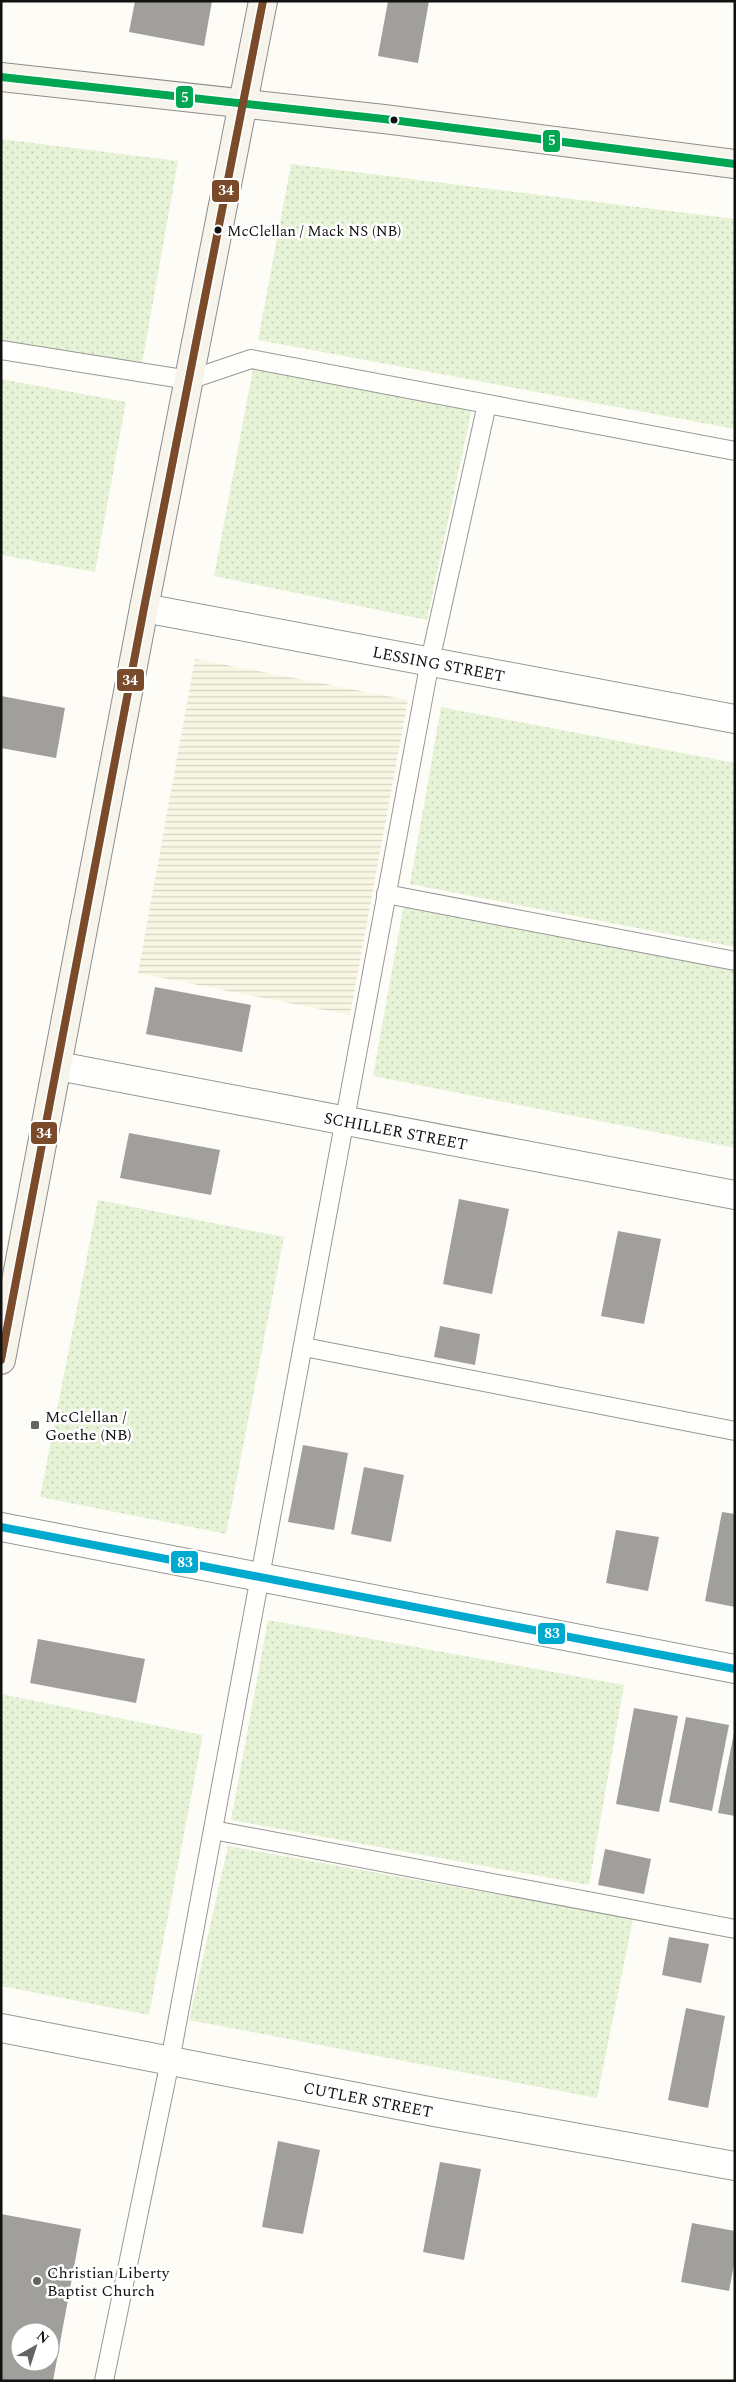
<svg xmlns="http://www.w3.org/2000/svg" width="736" height="2382" font-family="Spectral,serif">
  <defs>
    <pattern id="farmland-rules" width="6" height="5" patternUnits="userSpaceOnUse" patternTransform="scale(1.25)"><rect width="6" height="5" fill="#f9f7e4"/><path d="M0 2.5h6" fill="none" stroke="#d4d3c3"/></pattern>
    <pattern id="green-dots" width="8" height="8" patternUnits="userSpaceOnUse" patternTransform="scale(1.25)"><rect width="8" height="8" fill="#e7f3d7"/><path d="M2 2h.1M6 6h.1" fill="none" stroke="#c5cfb8" stroke-width="1.8" stroke-linecap="round"/></pattern>
  </defs>
  <rect width="100%" height="100%" fill="#fdfcf7"/>
  <polygon fill="url(#farmland-rules)" points="195,659 408,700 350,1015 138,973"/>
  <g fill="url(#green-dots)">
    <polygon points="1,139 178,161 142,364 1,340"/>
    <polygon points="291,164 735,219 735,429 258,340"/>
    <polygon points="253,369 472,408 427,620 214,576"/>
    <polygon points="1,379 126,402 95,572 1,555"/>
    <polygon points="441,707 735,763 735,947 410,884"/>
    <polygon points="404,904 735,968 735,1148 373,1076"/>
    <polygon points="98,1200 284,1237 226,1534 40,1497"/>
    <polygon points="268,1620 624,1685 589,1885 231,1820"/>
    <polygon points="1,1694 203,1735 149,2015 1,1986"/>
    <polygon points="228,1846 633,1919 597,2098 189,2020"/>
  </g>
  <g fill="#a19f9c" fill-rule="evenodd">
    <polygon points="135,1 212,1 204,46 129,32"/>
    <polygon points="388,1 429,1 418,63 378,56"/>
    <polygon points="1,696 65,708 56,758 1,748"/>
    <polygon points="155,987 251,1005 242,1052 146,1034"/>
    <polygon points="129,1133 220,1150 211,1195 120,1178"/>
    <polygon points="459,1199 509,1209 492,1294 443,1284"/>
    <polygon points="618,1231 661,1239 644,1324 601,1316"/>
    <polygon points="440,1326 480,1334 475,1365 434,1357"/>
    <polygon points="303,1445 348,1453 334,1530 288,1522"/>
    <polygon points="364,1467 404,1475 391,1542 351,1534"/>
    <polygon points="722,1512 735,1514 735,1607 705,1601"/>
    <polygon points="616,1530 659,1537 648,1591 606,1583"/>
    <polygon points="38,1639 145,1659 136,1703 30,1683"/>
    <polygon points="634,1708 678,1716 659,1812 616,1804"/>
    <polygon points="686,1717 729,1725 712,1811 669,1802"/>
    <polygon points="734,1733 735,1733 735,1816 718,1813"/>
    <polygon points="605,1849 651,1859 644,1894 598,1885"/>
    <polygon points="669,1937 709,1944 701,1983 662,1975"/>
    <polygon points="686,2008 725,2016 708,2108 668,2100"/>
    <polygon points="278,2141 320,2150 303,2234 262,2227"/>
    <polygon points="440,2162 481,2169 464,2260 423,2252"/>
    <path d="M 1,2214 L 81,2229 L 53,2381 L 1,2381 ZM 20,2332 L 50,2332 L 50,2362 L 20,2362 Z"/>
    <polygon points="692,2223 735,2231 735,2259 729,2291 681,2282"/>
  </g>
  <g fill="none" stroke-linecap="round" stroke-linejoin="round">
    <defs>
      <g id="lane">
        <polyline points="1,350 189,380 251,359 735,451"/>
        <polyline points="386,894 735,961"/>
        <polyline points="304,1347 735,1431"/>
        <polyline points="213,1830 735,1929"/>
        <polyline points="104,2381 170,2061 430,661 487,404"/>
      </g>
      <g id="street">
        <path id="s1" d="M 144,608 L 735,719"/>
        <path id="s2" d="M 58,1066 L 735,1195"/>
        <polyline points="1,1527 735,1669"/>
        <path id="s3" d="M 1,2028 L 434,2112 L 735,2166"/>
      </g>
      <g id="secondary">
        <polyline points="1,77 384,119 735,164"/>
        <polyline points="1,1360 144,608 263,1"/>
      </g>
    </defs>
    <use href="#lane" stroke="#979795" stroke-width="20"/>
    <use href="#street" stroke="#979795" stroke-width="30"/>
    <use href="#secondary" stroke="#8e8d8b" stroke-width="30"/>
    <use href="#lane" stroke="#fffffe" stroke-width="18"/>
    <use href="#street" stroke="#fffffe" stroke-width="28"/>
    <use href="#secondary" stroke="#f6f4eb" stroke-width="28"/>
    <defs>
      <polyline id="bus-1" points="1,77 384,119 735,164"/>
      <polyline id="bus-2" points="1,1360 144,608 263,1"/>
      <polyline id="bus-3" points="1,1527 735,1669"/>
    </defs>
    <use href="#bus-1" stroke="#fff" stroke-width="11"/>
    <use href="#bus-2" stroke="#fff" stroke-width="11"/>
    <use href="#bus-3" stroke="#fff" stroke-width="11"/>
    <use href="#bus-1" stroke="#00a651" stroke-width="8"/>
    <use href="#bus-2" stroke="#7a4b2a" stroke-width="8"/>
    <use href="#bus-3" stroke="#00a9ce" stroke-width="8"/>
  </g>
  <g fill="#111" stroke="#fff" stroke-width="2">
    <circle cx="394" cy="120" r="4.5"/>
    <circle cx="218" cy="230" r="4.5"/>
  </g>
  <g fill="#646362" stroke="#fff" stroke-width="2">
    <rect x="30" y="1420" width="10" height="10" rx="2.5"/>
    <circle cx="37" cy="2281" r="5"/>
  </g>
  <g text-anchor="middle" stroke-width="5" stroke-linejoin="round" paint-order="stroke">
    <g font-size="15" fill="#111" stroke="#fff" text-anchor="start">
      <text x="227" y="236">McClellan / Mack NS (NB)</text>
    </g>
    <g font-size="16" fill="#111" stroke="#fff">
      <text dy="6" stroke="none"><textPath href="#s1" startOffset="300">LESSING STREET</textPath></text>
      <text dy="6" stroke="none"><textPath href="#s2" startOffset="344">SCHILLER STREET</textPath></text>
      <text dy="6" stroke="none"><textPath href="#s3" startOffset="374">CUTLER STREET</textPath></text>
    </g>
    <g font-size="16" fill="#111" stroke="#fff" text-anchor="start">
      <text x="45" y="1422">McClellan /<tspan x="45" dy="18">Goethe (NB)</tspan></text>
      <text x="47" y="2278">Christian Liberty<tspan x="47" dy="18">Baptist Church</tspan></text>
    </g>
  </g>
  <g stroke="#fff" stroke-width="2">
    <rect x="175" y="85" width="19" height="24" rx="5" fill="#00a651"/>
    <rect x="542" y="129" width="19" height="24" rx="5" fill="#00a651"/>
    <rect x="211" y="179" width="29" height="24" rx="5" fill="#7a4b2a"/>
    <rect x="116" y="668" width="29" height="24" rx="5" fill="#7a4b2a"/>
    <rect x="30" y="1121" width="28" height="24" rx="5" fill="#7a4b2a"/>
    <rect x="170" y="1550" width="29" height="24" rx="5" fill="#00a9ce"/>
    <rect x="537" y="1622" width="29" height="23" rx="5" fill="#00a9ce"/>
  </g>
  <g font-size="14" text-anchor="middle" font-weight="bold" fill="#fff">
    <text x="185" y="102">5</text>
    <text x="552" y="145">5</text>
    <text x="226" y="195">34</text>
    <text x="130" y="685">34</text>
    <text x="44" y="1138">34</text>
    <text x="185" y="1567">83</text>
    <text x="552" y="1638">83</text>
  </g>
  <rect width="736" height="2382" fill="none" stroke="#111111" stroke-width="5"/>
  <g transform="translate(35 2347) rotate(39)"><circle r="24" fill="#ffffff" stroke="#a0a0a0"/>
  <path d="M0-4L9 19L0 12L-9 19Z" fill="#646362"/>
  <text y="-8" font-size="14" font-weight="bold" text-anchor="middle" fill="#111111">N</text>
  </g>
</svg>
